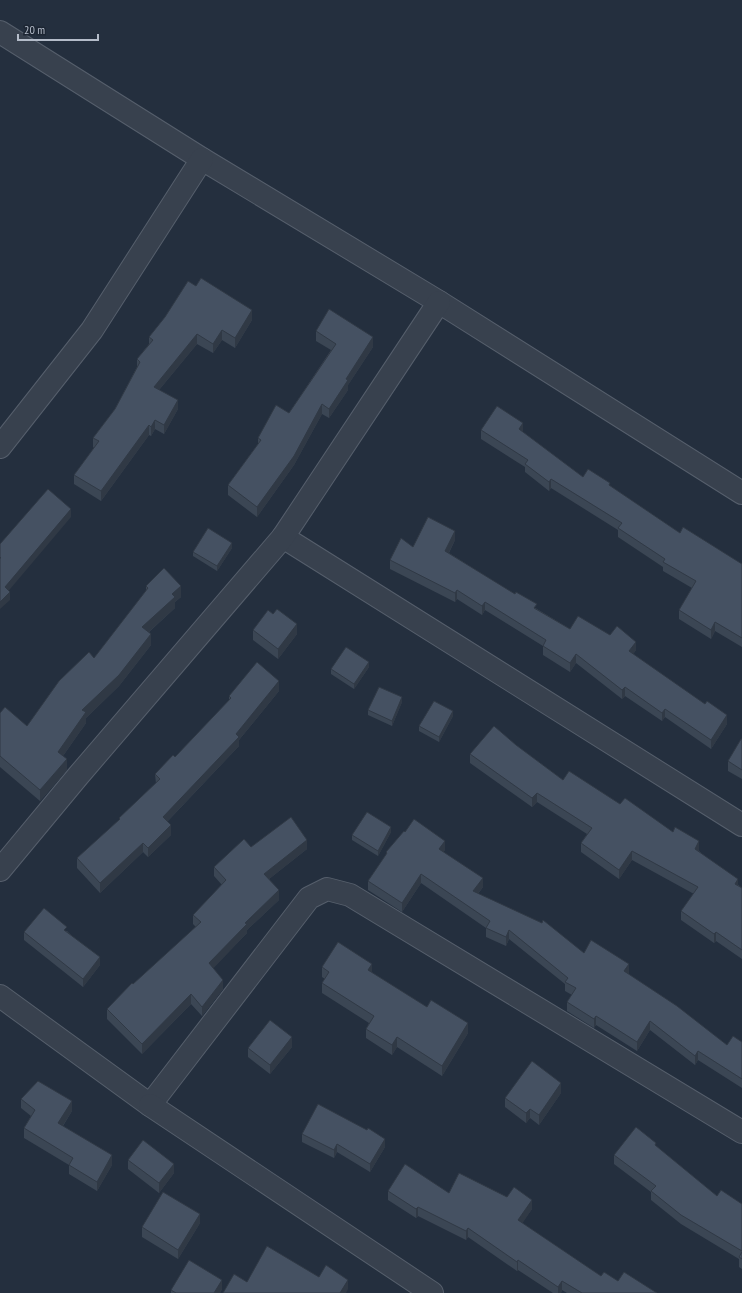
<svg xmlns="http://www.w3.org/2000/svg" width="742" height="1293" font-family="'PT Sans Narrow',sans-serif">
  <rect width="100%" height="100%" fill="#242f3e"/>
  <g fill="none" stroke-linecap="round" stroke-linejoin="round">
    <defs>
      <g id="minor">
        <polyline points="0,32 202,159 439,302 742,493"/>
        <polyline points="0,447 92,330 202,159"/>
        <polyline points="283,537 742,825"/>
        <polyline points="0,870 78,776 283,537 439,302"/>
        <polyline points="0,996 150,1105 309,898 327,889 350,895 742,1132"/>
        <polyline points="150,1105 432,1293"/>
      </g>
    </defs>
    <use href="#minor" stroke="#565f6c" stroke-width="24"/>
    <use href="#minor" stroke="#38414e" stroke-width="22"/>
  </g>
  <g fill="#3b4654">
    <polygon points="196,286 252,320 235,348 222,340 213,353 197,344 159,390 178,409 164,434 155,429 151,436 149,435 101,501 74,484 74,475 94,448 93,447 93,438 115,409 137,367 137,359 149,344 149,337"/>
    <polygon points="316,331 373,347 348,385 348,390 329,418 322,414 294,465 257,517 228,495 228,485 258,444 258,438 289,413 331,350 316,341"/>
    <polygon points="481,430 523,432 583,477 610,486 680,533 742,564 742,647 715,631 711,639 679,619 679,610 692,588 663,571 663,567 618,537 618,530 551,488 549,491 525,472 525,467 481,439"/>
    <polygon points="455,540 449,553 537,609 570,629 636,650 633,654 727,724 711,749 665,717 662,721 625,696 622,699 576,663 570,672 543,655 543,646 485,610 482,615 457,599 455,602 390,569 390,560 413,547"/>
    <polygon points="232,548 217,571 193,556 193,552"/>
    <polygon points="146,586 181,597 175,602 175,608 149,632 151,645 119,686 86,718 86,723 63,756 67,770 40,801 0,767 0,713 27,726 94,658 146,592"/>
    <polygon points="253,630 297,634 278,659 253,640"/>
    <polygon points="369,667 354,689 331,674 331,669"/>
    <polygon points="279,691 239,740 239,746 167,822 171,835 148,857 143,852 100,893 77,868 77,858 119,820 119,818 156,784 155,774 175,757 229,701 229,696"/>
    <polygon points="402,702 392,726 368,715 368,710"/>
    <polygon points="453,716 439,742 419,731 419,726"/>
    <polygon points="742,739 742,779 728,771 728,761"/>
    <polygon points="516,745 563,780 620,804 699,850 699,851 742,888 742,959 716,941 714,943 681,920 681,911 694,894 632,860 619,879 581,852 581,843 587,834 537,802 532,807 470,763 470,754"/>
    <polygon points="391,832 378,856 352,840 352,835"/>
    <polygon points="405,832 445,850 443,852 483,887 478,894 584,953 629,973 628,974 727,1045 742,1042 742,1088 698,1060 695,1065 650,1030 637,1051 596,1025 594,1028 567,1011 567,1002 572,995 565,991 565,984 509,939 506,946 486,937 486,928 421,883 402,912 368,890 368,881 386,855 386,852"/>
    <polygon points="251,847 307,849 269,879 279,900 247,930 247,933 213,968 223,989 202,1016 191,1004 142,1054 107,1019 107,1009 196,927 193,924 193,915 222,885 214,876 214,867"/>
    <polygon points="67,931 100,965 83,987 24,940 24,932"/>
    <polygon points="322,967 372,973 468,1033 442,1076 397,1047 392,1055 366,1038 366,1029 369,1023 322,993 322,983 325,979 322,977"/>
    <polygon points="292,1047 270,1074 248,1057 248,1048"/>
    <polygon points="561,1093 539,1125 530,1118 526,1123 505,1107 505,1098"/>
    <polygon points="21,1099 72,1111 63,1126 112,1165 97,1191 69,1174 69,1165 24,1138 24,1128 31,1116 21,1108"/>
    <polygon points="367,1130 385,1147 370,1172 337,1152 334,1158 302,1142 302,1134"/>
    <polygon points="656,1146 717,1196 742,1204 742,1269 739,1267 739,1259 681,1224 651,1200 651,1192 614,1164 614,1155"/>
    <polygon points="128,1160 174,1173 159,1193 128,1169"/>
    <polygon points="388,1191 449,1193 507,1197 532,1209 522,1223 601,1276 618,1281 657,1293 567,1293 562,1290 561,1293 553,1293 518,1270 517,1271 468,1237 466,1240 418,1216 416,1218 388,1200"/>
    <polygon points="200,1223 178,1259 142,1237 142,1227"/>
    <polygon points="222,1289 220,1293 171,1293 171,1290"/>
  </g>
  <g fill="#303945">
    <polygon points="252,310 252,320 235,348 235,338"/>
    <polygon points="222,330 222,340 213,353 213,344"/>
    <polygon points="197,334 197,344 154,396 154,387"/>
    <polygon points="373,337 373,347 348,385 348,390 329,418 329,409 346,379"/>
    <polygon points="178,400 178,409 164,434 164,425"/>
    <polygon points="322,404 322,414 294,465 257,517 257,507"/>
    <polygon points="155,420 155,429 151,436 151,427"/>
    <polygon points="523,423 523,432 519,429"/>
    <polygon points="149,425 149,435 101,501 101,491"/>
    <polygon points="551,479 551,488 549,491 549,482"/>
    <polygon points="71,509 71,517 5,595 5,587"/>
    <polygon points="455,531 455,540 445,560 445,551"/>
    <polygon points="232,543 232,548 217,571 217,566"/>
    <polygon points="181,586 181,597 175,602 175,608 142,638 142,627 172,594"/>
    <polygon points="457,590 457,599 455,602 455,593"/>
    <polygon points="10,592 10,600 0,609 0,602"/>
    <polygon points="485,602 485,610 482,615 482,606"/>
    <polygon points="715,622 715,631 711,639 711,630"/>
    <polygon points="297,624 297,634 278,659 278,649"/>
    <polygon points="151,634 151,645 119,686 86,718 86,723 58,763 58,752 82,710"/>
    <polygon points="636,642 636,650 629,660 629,651"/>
    <polygon points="576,654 576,663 570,672 570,663"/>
    <polygon points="369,662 369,667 354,689 354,684"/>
    <polygon points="279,681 279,691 239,740 239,746 163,826 163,817 236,734"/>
    <polygon points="625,687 625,696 622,699 622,690"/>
    <polygon points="402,697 402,702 392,726 392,721"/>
    <polygon points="665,709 665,717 662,721 662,713"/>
    <polygon points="453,711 453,716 439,742 439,737"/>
    <polygon points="727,715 727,724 711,749 711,740"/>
    <polygon points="67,759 67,770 40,801 40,790"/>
    <polygon points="537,793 537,802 532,807 532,798"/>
    <polygon points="171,825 171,835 148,857 148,848"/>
    <polygon points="391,827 391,832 378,856 378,851"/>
    <polygon points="307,840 307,849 264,883 264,874"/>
    <polygon points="445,841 445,850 439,858 439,849"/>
    <polygon points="699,841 699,850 695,858 695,849"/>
    <polygon points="143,843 143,852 100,893 100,883"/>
    <polygon points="632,851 632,860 619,879 619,870"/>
    <polygon points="421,874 421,883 402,912 402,903"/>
    <polygon points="483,878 483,887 473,900 473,891"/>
    <polygon points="738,879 738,888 735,884"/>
    <polygon points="279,890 279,900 247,930 247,933 209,973 209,963 245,923"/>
    <polygon points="509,930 509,939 506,946 506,937"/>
    <polygon points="716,932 716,941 714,943 714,934"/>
    <polygon points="100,957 100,965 83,987 83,979"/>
    <polygon points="372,964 372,973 368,970"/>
    <polygon points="629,964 629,973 624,980 624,971"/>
    <polygon points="223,980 223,989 202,1016 202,1007"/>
    <polygon points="191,994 191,1004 142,1054 142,1044"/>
    <polygon points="596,1016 596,1025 594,1028 594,1019"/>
    <polygon points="650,1021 650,1030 637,1051 637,1042"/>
    <polygon points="468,1023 468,1033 442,1076 442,1066"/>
    <polygon points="292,1037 292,1047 270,1074 270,1065"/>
    <polygon points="397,1037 397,1047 392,1055 392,1045"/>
    <polygon points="698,1051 698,1060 695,1065 695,1056"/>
    <polygon points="561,1083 561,1093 539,1125 539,1115"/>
    <polygon points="72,1101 72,1111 58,1133 58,1123"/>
    <polygon points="530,1109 530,1118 526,1123 526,1113"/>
    <polygon points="385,1139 385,1147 370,1172 370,1164"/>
    <polygon points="337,1144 337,1152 334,1158 334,1150"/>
    <polygon points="112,1155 112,1165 97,1191 97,1182"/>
    <polygon points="174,1164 174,1173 159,1193 159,1183"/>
    <polygon points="532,1200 532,1209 518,1230 518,1220"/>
    <polygon points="418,1207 418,1216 416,1218 416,1209"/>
    <polygon points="200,1214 200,1223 178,1259 178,1250"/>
    <polygon points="468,1228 468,1237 466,1240 466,1231"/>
    <polygon points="518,1260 518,1270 517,1271 517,1262"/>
    <polygon points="222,1280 222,1289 220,1293 214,1293"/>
    <polygon points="348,1280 348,1289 346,1293 340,1293"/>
    <polygon points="562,1281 562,1290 561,1293 558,1293 558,1287"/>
  </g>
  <g fill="#455162" stroke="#303945">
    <polygon points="201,278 252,310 235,338 222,330 213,344 197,334 154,387 178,400 164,425 155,420 151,427 149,425 101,491 74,475 99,441 93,438 115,409 140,362 137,359 153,340 149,337 165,317 188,281 196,286"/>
    <polygon points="329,309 373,337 346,379 348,380 329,409 322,404 294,456 257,507 228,485 261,440 258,438 276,405 289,413 336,344 316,331"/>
    <polygon points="497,406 523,423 519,429 583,477 588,469 610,483 609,485 680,533 683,527 742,564 742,638 715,622 711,630 679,610 696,581 663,562 665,559 618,528 622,523 551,479 549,482 525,464 528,460 481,430"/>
    <polygon points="48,489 71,509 5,587 10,592 0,602 0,558 1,558 0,557 0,544"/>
    <polygon points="428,517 455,531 445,551 515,594 516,592 537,604 534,608 570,629 578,616 610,635 617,626 636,642 629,651 705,704 707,701 727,715 711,740 665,709 662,713 625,687 622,690 576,654 570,663 543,646 546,640 485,602 482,606 457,590 455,593 390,560 401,538 413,547"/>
    <polygon points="208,528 232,543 217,566 193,552"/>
    <polygon points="164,568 181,586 172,594 175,597 142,627 151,634 119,675 82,710 86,712 58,752 67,759 40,790 0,756 0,713 5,707 27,726 59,681 89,652 94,658 148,588 146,586"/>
    <polygon points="277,609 297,624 278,649 253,630 268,610 273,614"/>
    <polygon points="346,647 369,662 354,684 331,669"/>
    <polygon points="257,662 279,681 236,734 239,737 163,817 171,825 148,848 143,843 100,883 77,858 120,819 119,818 160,779 155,774 173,755 175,757 231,698 229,696"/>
    <polygon points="379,687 402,697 392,721 368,710"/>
    <polygon points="434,701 453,711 439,737 419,726"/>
    <polygon points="494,726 516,745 563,780 569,771 620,804 625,798 673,832 675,827 699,841 695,849 738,879 735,884 742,888 742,950 716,932 714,934 681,911 698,887 632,851 619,870 581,843 592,828 537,793 532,798 470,754"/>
    <polygon points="741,739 742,739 742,770 728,761"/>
    <polygon points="367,812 391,827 378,851 352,835"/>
    <polygon points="291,817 307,840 264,874 279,890 245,923 247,924 209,963 223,980 202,1007 191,994 142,1044 107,1009 132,983 133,984 201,922 193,915 226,880 214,867 244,839 251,847"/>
    <polygon points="414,819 445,841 439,849 483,878 473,891 542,923 543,920 584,953 591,940 629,964 624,971 677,1006 727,1045 733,1036 742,1042 742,1079 698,1051 695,1056 650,1021 637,1042 596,1016 594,1019 567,1002 576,988 565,982 568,978 509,930 506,937 486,928 490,921 421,874 402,903 368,881 387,853 386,852 404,831 405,832"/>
    <polygon points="44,908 67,927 64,930 100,957 83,979 24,932"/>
    <polygon points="338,942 372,964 368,970 427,1007 431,1000 468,1023 442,1066 397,1037 392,1045 366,1029 374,1016 322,983 329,972 322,967"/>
    <polygon points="270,1020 292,1037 270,1065 248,1048"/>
    <polygon points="532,1061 561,1083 539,1115 530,1109 526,1113 505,1098"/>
    <polygon points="38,1081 72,1101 58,1123 112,1155 97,1182 69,1165 73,1158 24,1128 35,1110 21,1099"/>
    <polygon points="318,1104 367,1130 368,1128 385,1139 370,1164 337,1144 334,1150 302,1134"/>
    <polygon points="636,1127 656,1143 655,1145 717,1196 721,1190 742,1204 742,1251 681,1215 651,1191 656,1186 614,1155"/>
    <polygon points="143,1140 174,1164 159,1183 128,1160"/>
    <polygon points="405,1164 449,1193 459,1173 507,1197 514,1187 532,1200 518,1220 601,1276 604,1272 618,1281 624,1272 657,1293 582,1293 562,1281 558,1287 518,1260 517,1262 468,1228 466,1231 418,1207 416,1209 388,1191"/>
    <polygon points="163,1192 200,1214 178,1250 142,1227"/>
    <polygon points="267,1246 319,1277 326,1265 348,1280 340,1293 223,1293 234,1274 247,1282"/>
    <polygon points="742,1252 742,1259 739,1257"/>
    <polygon points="189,1260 222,1280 214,1293 176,1293 171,1290"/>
  </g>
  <path d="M18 34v6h80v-6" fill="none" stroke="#b4bcc9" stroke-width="2"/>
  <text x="24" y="34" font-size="12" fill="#b4bcc9" stroke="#1d2633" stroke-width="3" paint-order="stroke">20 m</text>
</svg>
